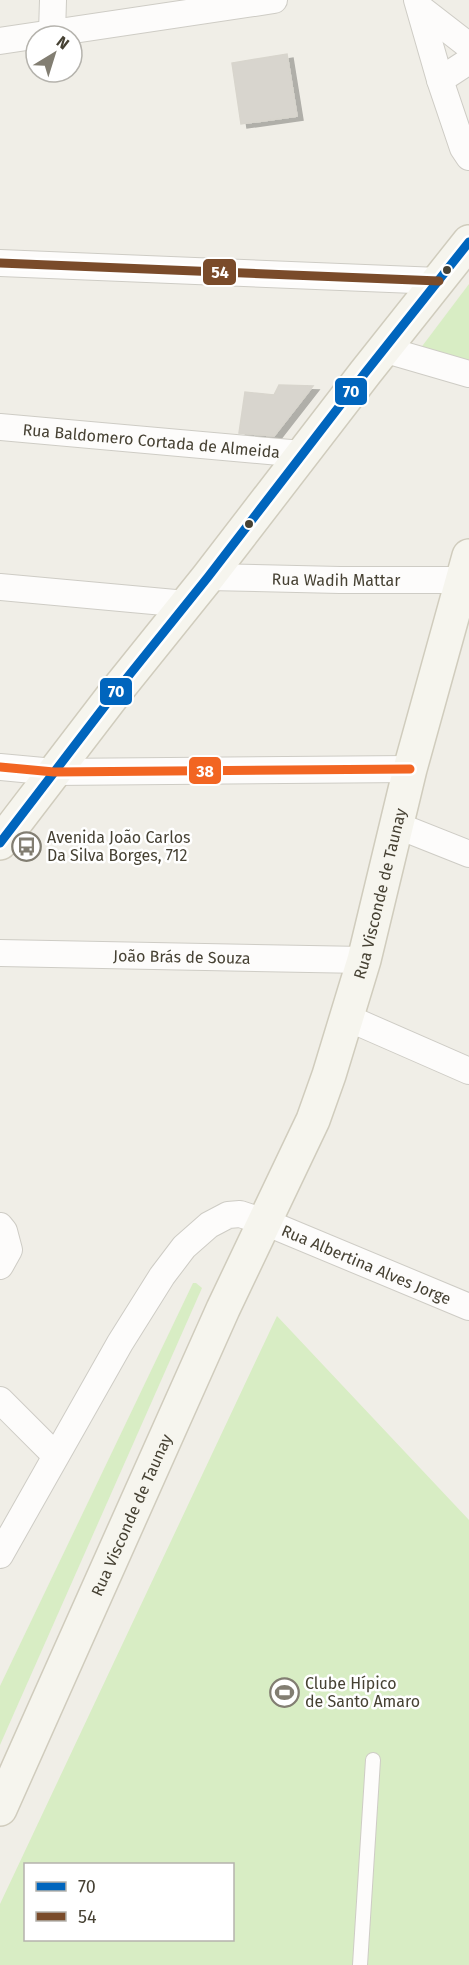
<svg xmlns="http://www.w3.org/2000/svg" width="469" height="1965" font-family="'Fira Sans',sans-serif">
  <defs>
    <filter id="shadow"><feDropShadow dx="6" dy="4" stdDeviation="0" flood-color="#0004"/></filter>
  </defs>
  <rect width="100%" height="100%" fill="#f0eee7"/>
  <g fill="#d8edc4" fill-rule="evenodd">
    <polygon points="469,284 469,364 420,349"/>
    <polygon points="193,1283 196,1283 202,1288 0,1745 0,1686"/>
    <path d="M 277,1316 L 469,1520 L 469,1965 L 0,1965 L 0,1904 ZM 26,1864 L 232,1864 L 232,1940 L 26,1940 Z"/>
  </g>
  <g fill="#d8d5ce" stroke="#d8d5cd" stroke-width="1.5" filter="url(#shadow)">
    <polygon points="287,54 297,116 241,124 232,63"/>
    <polygon points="279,385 313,386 274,436 239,433 245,392 274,395"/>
  </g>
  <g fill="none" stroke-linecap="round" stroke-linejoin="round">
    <defs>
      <polyline id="lane" points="360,1965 373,1760"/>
      <g id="street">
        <polyline points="417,0 440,80 463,148 469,157"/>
        <polyline points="420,8 469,46"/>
        <polyline points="52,33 53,0"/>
        <polyline points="0,41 274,0"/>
        <polyline points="440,80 469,61"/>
        <polyline points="0,263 439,281"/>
        <polyline points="383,349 469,374"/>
        <path id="s1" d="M 0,427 L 302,454"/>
        <path id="s2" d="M 208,577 L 340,580 L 463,580"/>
        <polyline points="0,587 186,604"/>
        <polyline points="0,767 54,772 410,769"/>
        <polyline points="396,825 469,854"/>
        <path id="s3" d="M 0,953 L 364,960"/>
        <polyline points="348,1018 469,1071"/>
        <polyline points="0,1226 4,1231 9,1250 0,1266"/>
        <polyline points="0,1400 55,1455"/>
        <path id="s4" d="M 0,1555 L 120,1343 L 162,1276 L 184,1247 L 209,1225 L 228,1215 L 240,1214 L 265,1222 L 469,1307"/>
      </g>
      <g id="secondary">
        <polyline points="0,843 114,694 208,577 365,373 469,242"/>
        <path id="s5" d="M 0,1809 L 223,1309 L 313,1120 L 329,1075 L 364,960 L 410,769 L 469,556"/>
      </g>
    </defs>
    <use href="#lane" stroke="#ceccc5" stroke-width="16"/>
    <use href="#street" stroke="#ceccc5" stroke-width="28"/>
    <use href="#secondary" stroke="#d0ccbd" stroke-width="36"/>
    <use href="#lane" stroke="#fdfcfb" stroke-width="14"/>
    <use href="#street" stroke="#fdfcfb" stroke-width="26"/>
    <use href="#secondary" stroke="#f6f5ee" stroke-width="33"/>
    <defs>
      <polyline id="bus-1" points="0,843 114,694 208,577 365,373 469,242"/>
      <polyline id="bus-2" points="0,263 439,281"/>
      <polyline id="bus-3" points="0,767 54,772 410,769"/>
    </defs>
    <use href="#bus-1" stroke="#fff" stroke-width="14"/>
    <use href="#bus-2" stroke="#fff" stroke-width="14"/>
    <use href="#bus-3" stroke="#fff" stroke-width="14"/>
    <use href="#bus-1" stroke="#0065bd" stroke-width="9"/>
    <use href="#bus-2" stroke="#7a4b2a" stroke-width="9"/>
    <use href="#bus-3" stroke="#f26522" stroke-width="9"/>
  </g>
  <defs>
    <symbol id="bus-ring" viewBox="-11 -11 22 22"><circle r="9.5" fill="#fff" stroke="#827e72" stroke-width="1.5"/><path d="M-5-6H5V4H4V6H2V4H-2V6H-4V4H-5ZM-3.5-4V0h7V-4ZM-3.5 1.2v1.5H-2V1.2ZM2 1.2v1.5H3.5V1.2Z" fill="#827e72"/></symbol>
    <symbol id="stadium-ring" viewBox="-11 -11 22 22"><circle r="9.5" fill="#fff" stroke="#827e72" stroke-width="1.5"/><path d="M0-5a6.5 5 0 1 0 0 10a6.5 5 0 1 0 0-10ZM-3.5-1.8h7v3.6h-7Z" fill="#827e72"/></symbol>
  </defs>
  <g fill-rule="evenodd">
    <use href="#bus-ring" x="10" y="830" width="33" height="33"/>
    <use href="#stadium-ring" x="268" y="1676" width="33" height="33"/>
  </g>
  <g fill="#464133" stroke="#fff" stroke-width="2">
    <circle cx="447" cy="270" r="5"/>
    <circle cx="249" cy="524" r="5"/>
  </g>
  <g text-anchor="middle" stroke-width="5" stroke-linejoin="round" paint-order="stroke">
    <g font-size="16" fill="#464133" stroke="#fff">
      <text dy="6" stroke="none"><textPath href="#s1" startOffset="152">Rua Baldomero Cortada de Almeida</textPath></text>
      <text dy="6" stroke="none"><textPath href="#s2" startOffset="128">Rua Wadih Mattar</textPath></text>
      <text dy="6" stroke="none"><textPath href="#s5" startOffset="993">Rua Visconde de Taunay</textPath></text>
      <text dy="6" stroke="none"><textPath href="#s3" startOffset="182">João Brás de Souza</textPath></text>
      <text dy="6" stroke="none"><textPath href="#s4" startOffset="562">Rua Albertina Alves Jorge</textPath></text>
      <text dy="6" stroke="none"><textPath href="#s5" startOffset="322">Rua Visconde de Taunay</textPath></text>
    </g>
    <g font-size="16" fill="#464133" stroke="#fff" text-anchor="start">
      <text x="47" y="843">Avenida João Carlos<tspan x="47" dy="18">Da Silva Borges, 712</tspan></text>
      <text x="305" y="1689">Clube Hípico<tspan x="305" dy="18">de Santo Amaro</tspan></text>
    </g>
  </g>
  <g stroke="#fff" stroke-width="2">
    <rect x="202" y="258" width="35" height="28" rx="6" fill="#7a4b2a"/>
    <rect x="334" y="377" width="34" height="29" rx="6" fill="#0065bd"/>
    <rect x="99" y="677" width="34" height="29" rx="6" fill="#0065bd"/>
    <rect x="188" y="756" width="34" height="29" rx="6" fill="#f26522"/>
  </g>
  <g font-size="16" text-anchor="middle" font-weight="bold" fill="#fff">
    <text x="220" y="278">54</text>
    <text x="351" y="397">70</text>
    <text x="116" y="697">70</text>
    <text x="205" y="777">38</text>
  </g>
  <rect x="24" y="1863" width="210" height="78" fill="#ffffff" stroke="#b5b3ad" stroke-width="1.5"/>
  <rect x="36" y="1882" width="30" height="9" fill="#0065bd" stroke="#b5b3ad" stroke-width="1.5"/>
  <text x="78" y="1893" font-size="18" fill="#464133">70</text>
  <rect x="36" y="1912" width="30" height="9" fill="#7a4b2a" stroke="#b5b3ad" stroke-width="1.5"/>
  <text x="78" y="1923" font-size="18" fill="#464133">54</text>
  <g transform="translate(54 54) rotate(38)"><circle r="28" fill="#ffffff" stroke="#b5b3ad" stroke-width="1.5"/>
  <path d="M0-4.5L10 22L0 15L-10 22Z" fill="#827e72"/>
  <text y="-9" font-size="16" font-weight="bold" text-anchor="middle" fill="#464133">N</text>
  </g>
</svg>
